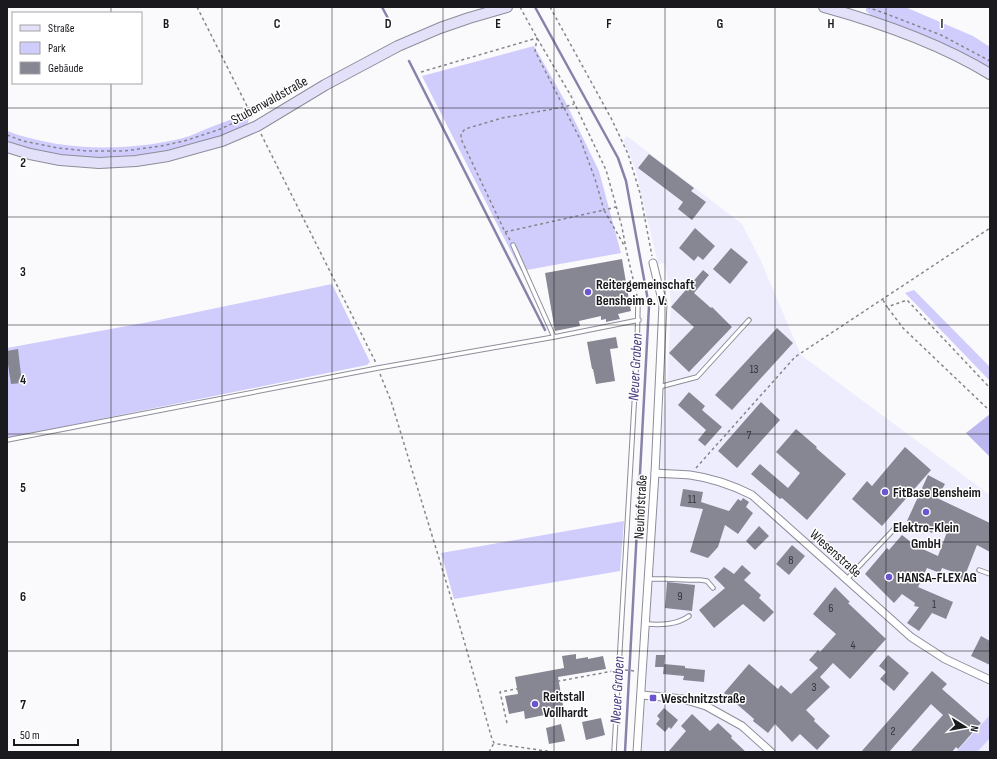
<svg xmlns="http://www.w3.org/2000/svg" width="997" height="759" font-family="'Sofia Sans Condensed',sans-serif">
  <rect width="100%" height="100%" fill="#fafafd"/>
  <polygon fill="#ededfe" points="627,136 742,224 760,259 801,355 990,495 990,752 641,752 646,688 655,467 667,387 671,300 665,263 658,264 635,168 623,140"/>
  <g fill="#d0cdfc">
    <polygon points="866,7 905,7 973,36 990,47 990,69 933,40 872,16 866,11"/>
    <polygon points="534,46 565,101 599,171 621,253 521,271 503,236 422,76"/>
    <path d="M 246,113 L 249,119 L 247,126 L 212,140 L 189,148 L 144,156 L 84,159 L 52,154 L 24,148 L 7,143 L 7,131 C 61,151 127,152 183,138 C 191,136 198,132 206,129 C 219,124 232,119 246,113 Z"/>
    <polygon points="332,284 370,362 367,365 7,438 7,348 154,321"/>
    <polygon points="914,290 990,367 990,381 905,293"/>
    <polygon points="624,521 620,571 454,599 441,553"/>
    <polygon points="990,715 990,738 977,752 956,752"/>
  </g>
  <polygon fill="#bcb8ef" points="990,414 990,457 966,433"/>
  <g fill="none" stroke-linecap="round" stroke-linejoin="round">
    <g stroke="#8683ab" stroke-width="2.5">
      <polyline points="382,7 391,24"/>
      <polyline points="535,7 618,158 626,181 649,306 625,752"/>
      <polyline points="409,61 545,330"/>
    </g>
  </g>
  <g fill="#878794">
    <polygon points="649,154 694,188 691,191 706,202 692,220 678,209 683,202 638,168"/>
    <polygon points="695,228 715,246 703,260 698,256 694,261 679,248"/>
    <polygon points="731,248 748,262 730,284 713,269"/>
    <polygon points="622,259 631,311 618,314 620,319 606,322 606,319 601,320 601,316 579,321 580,326 555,331 545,273"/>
    <polygon points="703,270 709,275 694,293 711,308 712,307 732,327 689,372 669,353 694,327 671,307"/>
    <polygon points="777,328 793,343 732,410 715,395"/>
    <polygon points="616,337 618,348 610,349 615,381 596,384 593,369 592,369 587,342"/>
    <polygon points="18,349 22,383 11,384 7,358 7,351"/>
    <polygon points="689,392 705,406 702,410 722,427 705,446 698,440 706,430 678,405"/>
    <polygon points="761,402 780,420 737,468 718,451"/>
    <polygon points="796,429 817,447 816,448 846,474 807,520 782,498 780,499 751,474 760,464 788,488 800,473 776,452"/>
    <polygon points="905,447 931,470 882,526 852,499 867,481 872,486"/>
    <polygon points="928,475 945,484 937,498 990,523 990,552 977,545 962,583 953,580 956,573 942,568 940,573 927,568 918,587 953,602 946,619 932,613 919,631 907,623 919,607 914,606 915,603 902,594 894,603 865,574 887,548 889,550 902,535 916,546 938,556 947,532 935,526 932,533 907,521"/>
    <polygon points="683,489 703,492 701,502 729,511 738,499 741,501 743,498 749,502 746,507 753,513 738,534 725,525 718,547 708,558 690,552 703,509 680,506"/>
    <polygon points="759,526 769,536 755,550 746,541"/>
    <polygon points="792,545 805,556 789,575 776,564"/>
    <polygon points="742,565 751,573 744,580 761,595 759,598 774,612 764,622 743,604 714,628 699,610 725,588 714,577 724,567 734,574"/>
    <polygon points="667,582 695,585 692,611 665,608"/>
    <polygon points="835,587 850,602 848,603 886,639 850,679 833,663 820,677 830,687 806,710 815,719 814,721 830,736 817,750 800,734 792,742 775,724 768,733 753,721 754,719 724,693 749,664 778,689 781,685 791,694 818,668 809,660 818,650 820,652 836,634 813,614"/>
    <polygon points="981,636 990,641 990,665 971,656"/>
    <polygon points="576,654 576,659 588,657 588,659 603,656 606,669 558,677 564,711 525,719 524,711 509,714 505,696 518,694 515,677 564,668 562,656"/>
    <polygon points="656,655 665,655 664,667 655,667"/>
    <polygon points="888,655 909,673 894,691 880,679 886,672 879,666"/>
    <polygon points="664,664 685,666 685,668 705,670 704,682 683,680 684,676 663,674"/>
    <polygon points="932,671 947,684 942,689 981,723 958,749 956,747 952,752 910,752 943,715 931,704 889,752 861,752"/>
    <polygon points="664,708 678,720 671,729 669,727 665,732 656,724 660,719 657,716"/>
    <polygon points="692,714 710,731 718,723 732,736 731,738 746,752 668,752 686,731 681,726"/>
    <polygon points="601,718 605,735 586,740 582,722"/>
    <polygon points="561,724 565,741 549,744 546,728"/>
  </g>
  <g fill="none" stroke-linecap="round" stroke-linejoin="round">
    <defs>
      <g id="lane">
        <polyline points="513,245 554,337"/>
        <polyline points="659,387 697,377 749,320"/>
        <polyline points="7,440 378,368 554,337 639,320"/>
        <polyline points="979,570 990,574"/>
        <polyline points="649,579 666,579 689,580 700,580 707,581 713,588"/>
        <polyline points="847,579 898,525"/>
        <path d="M 646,624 C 661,625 677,625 689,616"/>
        <polyline points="614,752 637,355 638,302"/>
      </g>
      <g id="street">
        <path d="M 655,473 C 667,474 678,474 690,475 C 712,478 732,485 752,495 L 911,637 L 945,659 L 990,680"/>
        <polyline points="642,695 683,699 706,706 742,726 771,752"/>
        <polyline points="637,752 655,473 663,304 653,263"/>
      </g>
      <g id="secondary">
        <path d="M 824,7 C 882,23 939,43 990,74"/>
        <polyline points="7,147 30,154 60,160 99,163 136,161 168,156 200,147 222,141 257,126 325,85 398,46 440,28 469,18 507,7"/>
      </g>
    </defs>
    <use href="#lane" stroke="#8d8d9a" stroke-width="5.5"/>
    <use href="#street" stroke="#8d8d9a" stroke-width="9"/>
    <use href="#secondary" stroke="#8d8d9a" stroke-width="12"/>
    <g stroke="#86868a" stroke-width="1.5" stroke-dasharray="3 3" stroke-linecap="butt">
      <polyline points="197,7 253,118"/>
      <polyline points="520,7 537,38 571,96 606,170 622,227 626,249 637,296"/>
      <polyline points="550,7 611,118 628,154 640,193 652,256"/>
      <polyline points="867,7 884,13 941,35 990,61"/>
      <polyline points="421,72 537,38 535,51 581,141 595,179 604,210 616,207"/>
      <polyline points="261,134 376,363"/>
      <polyline points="7,135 23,141 58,148 87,151 124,151 161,146 184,141 218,130 251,115 278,99 290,94"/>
      <polyline points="505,232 604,210 625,247"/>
      <polyline points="510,240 505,232 461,139 461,134 465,129 502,118 564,107 574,104"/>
      <polyline points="883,300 887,307 907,300 990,388"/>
      <polyline points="644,301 652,300 653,300"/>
      <polyline points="888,308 903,328 990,411"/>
      <polyline points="380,374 391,401 463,637 492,739 494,743 498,744 553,752"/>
      <polyline points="696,468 795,357 990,228"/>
      <polyline points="625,670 635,671"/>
      <polyline points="507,723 500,692 613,671"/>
      <polyline points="489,752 494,743"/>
    </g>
    <use href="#lane" stroke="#fff" stroke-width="3.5"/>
    <use href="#street" stroke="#fff" stroke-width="7"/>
    <use href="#secondary" stroke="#e3e0f9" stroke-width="10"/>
  </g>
  <path fill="none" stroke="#19191e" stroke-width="1" stroke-opacity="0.55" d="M 111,7 L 111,13M 222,7 L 222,752M 332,7 L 332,752M 443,7 L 443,752M 554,7 L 554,752M 665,7 L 665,752M 775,7 L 775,752M 886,7 L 886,752M 111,83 L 111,752M 7,108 L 990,108M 7,217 L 990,217M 7,325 L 990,325M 7,434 L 990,434M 7,542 L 990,542M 7,651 L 990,651"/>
  <g fill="#6c55ce" stroke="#fff" stroke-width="1.5">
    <circle cx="588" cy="292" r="4"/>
    <circle cx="885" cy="492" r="4"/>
    <circle cx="926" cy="512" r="4"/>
    <circle cx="889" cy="577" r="4"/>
    <rect x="649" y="694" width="8" height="8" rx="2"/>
    <circle cx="535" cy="704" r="4"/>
  </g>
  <g text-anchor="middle" stroke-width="3" stroke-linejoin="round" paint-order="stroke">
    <g font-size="12" fill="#34343c">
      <text x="754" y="373">13</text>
      <text x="749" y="439">7</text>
      <text x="692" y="503">11</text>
      <text x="791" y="564">8</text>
      <text x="680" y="600">9</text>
      <text x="934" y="608">1</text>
      <text x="831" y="612">6</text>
      <text x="853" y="649">4</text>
      <text x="814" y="691">3</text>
      <text x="893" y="735">2</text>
    </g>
    <g font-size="14" fill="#19191e" stroke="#fff">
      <text transform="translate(269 100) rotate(-29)" y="5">Stubenwaldstraße</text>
      <text transform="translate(640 507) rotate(-87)" y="5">Neuhofstraße</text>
      <text transform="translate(836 553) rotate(42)" y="5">Wiesenstraße</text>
    </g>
    <g font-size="14" font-weight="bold" fill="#19191e" stroke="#fff" text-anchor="start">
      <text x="596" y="289">Reitergemeinschaft<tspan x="596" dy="16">Bensheim e. V.</tspan></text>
      <text x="893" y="497">FitBase Bensheim</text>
      <text x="926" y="532" text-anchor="middle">Elektro-Klein<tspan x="926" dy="16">GmbH</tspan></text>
      <text x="897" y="582">HANSA-FLEX AG</text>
      <text x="543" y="701">Reitstall<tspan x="543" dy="16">Vollhardt</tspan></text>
      <text x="661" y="703">Weschnitzstraße</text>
    </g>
    <g font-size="15" font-style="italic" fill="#483e80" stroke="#fff">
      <text transform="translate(635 367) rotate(-87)" y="5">Neuer Graben</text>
      <text transform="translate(617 690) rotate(-87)" y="5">Neuer Graben</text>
    </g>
  </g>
  <g font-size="13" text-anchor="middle" font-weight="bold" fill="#19191e" stroke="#fff" stroke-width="3" stroke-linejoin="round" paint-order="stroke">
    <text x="166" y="28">B</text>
    <text x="277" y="28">C</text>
    <text x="388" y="28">D</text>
    <text x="498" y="28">E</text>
    <text x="609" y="28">F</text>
    <text x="720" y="28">G</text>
    <text x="831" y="28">H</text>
    <text x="942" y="28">I</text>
    <text x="23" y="167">2</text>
    <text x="23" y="276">3</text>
    <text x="23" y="384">4</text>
    <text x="23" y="492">5</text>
    <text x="23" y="601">6</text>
    <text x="23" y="709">7</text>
  </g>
  <rect width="997" height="759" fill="none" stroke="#19191e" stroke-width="16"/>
  <rect x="12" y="12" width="130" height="72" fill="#ffffff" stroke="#a3a3a5"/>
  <rect x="20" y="25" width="20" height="6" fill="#e3e0f9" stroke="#a3a3a5"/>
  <text x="48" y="32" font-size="12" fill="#19191e">Straße</text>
  <rect x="20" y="42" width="20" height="12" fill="#d0cdfc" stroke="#a3a3a5"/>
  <text x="48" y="52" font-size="12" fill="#19191e">Park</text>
  <rect x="20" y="62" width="20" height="12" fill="#878794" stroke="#a3a3a5"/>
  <text x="48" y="72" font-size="12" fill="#19191e">Gebäude</text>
  <g transform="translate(965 727) rotate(101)" stroke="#ffffff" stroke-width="3" paint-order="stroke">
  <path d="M0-3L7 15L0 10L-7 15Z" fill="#19191e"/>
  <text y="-6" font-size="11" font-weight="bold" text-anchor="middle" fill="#19191e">N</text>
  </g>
  <path d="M14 739v6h64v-6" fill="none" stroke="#19191e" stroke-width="2"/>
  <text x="20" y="739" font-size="12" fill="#19191e" stroke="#ffffff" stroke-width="3" paint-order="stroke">50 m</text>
</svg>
